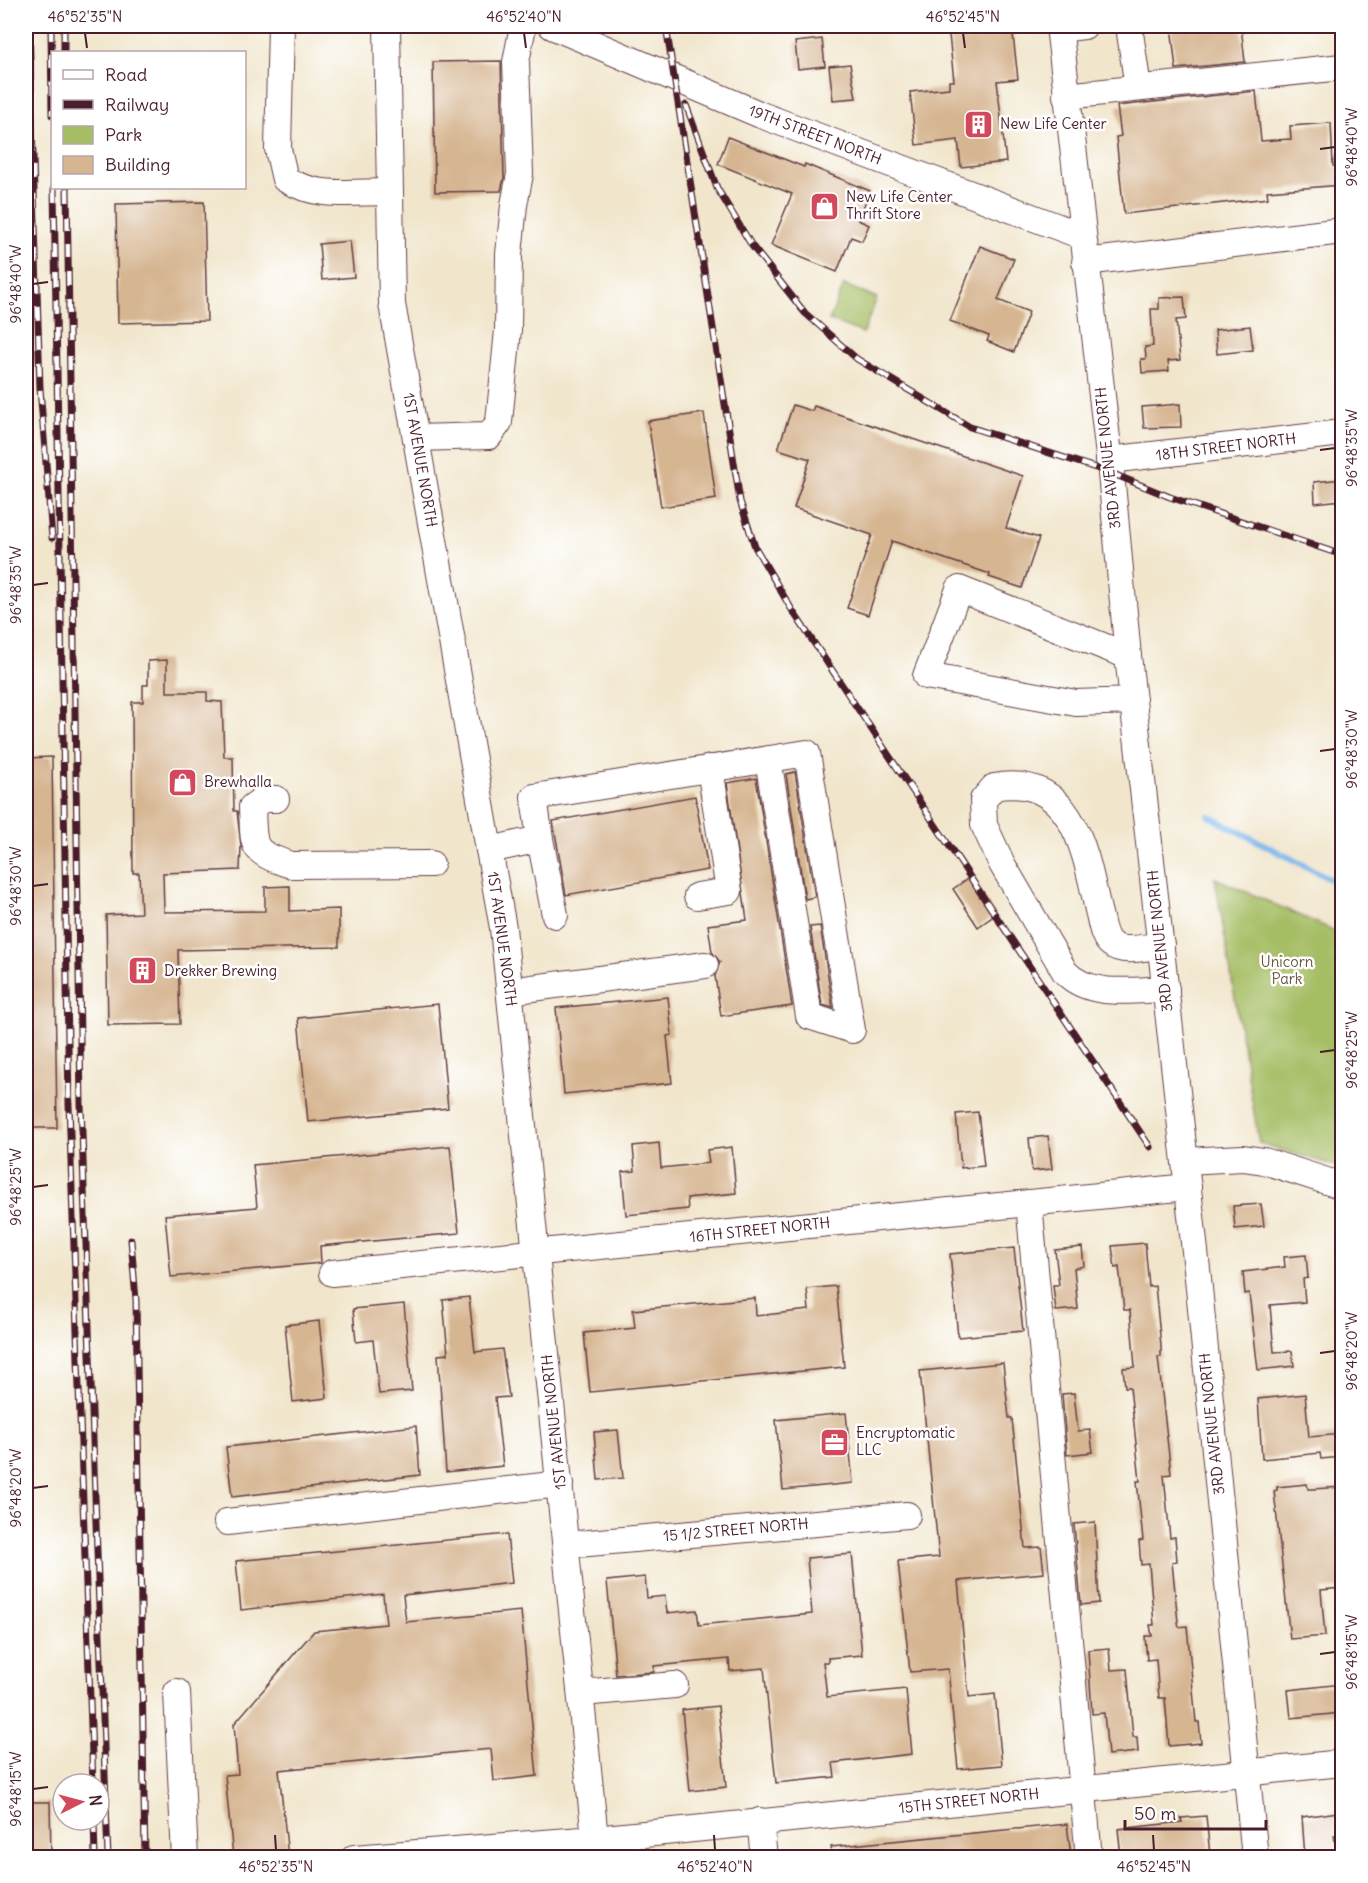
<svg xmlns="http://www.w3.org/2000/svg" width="1368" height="1883" font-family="Delius,sans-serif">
  <rect width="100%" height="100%" fill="#fff"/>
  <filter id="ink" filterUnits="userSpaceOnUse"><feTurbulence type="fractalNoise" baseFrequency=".0167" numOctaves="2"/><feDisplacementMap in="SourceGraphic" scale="12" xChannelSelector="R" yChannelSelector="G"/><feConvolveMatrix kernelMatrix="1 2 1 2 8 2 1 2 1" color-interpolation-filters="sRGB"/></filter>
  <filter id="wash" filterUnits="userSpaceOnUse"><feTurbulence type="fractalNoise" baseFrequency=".008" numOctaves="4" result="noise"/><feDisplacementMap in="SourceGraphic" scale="24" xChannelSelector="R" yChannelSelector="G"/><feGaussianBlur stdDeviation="1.35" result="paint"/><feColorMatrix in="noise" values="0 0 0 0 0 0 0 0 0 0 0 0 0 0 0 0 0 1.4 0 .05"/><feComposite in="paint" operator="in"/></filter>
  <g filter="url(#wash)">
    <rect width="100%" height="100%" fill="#f1e6cc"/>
    <g fill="#a5bd63" stroke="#786e47" stroke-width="1.5">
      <polygon points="844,285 877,298 863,333 829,320"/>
      <polygon points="1215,878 1342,934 1342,1168 1259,1143"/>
    </g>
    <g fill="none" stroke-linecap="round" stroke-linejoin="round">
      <polyline stroke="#78b4ea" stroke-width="6" points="1209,816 1342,885"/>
    </g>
    <g id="blocks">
      <g fill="#d6b591">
        <polygon points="948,26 1012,26 1018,79 997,81 1006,162 961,167 958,140 916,145 910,92 949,88 949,81 954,81"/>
        <polygon points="1171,26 1241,26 1245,62 1176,69"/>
        <polygon points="822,39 825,66 798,69 795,42"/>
        <polygon points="501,61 504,178 501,191 435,192 433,62"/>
        <polygon points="850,64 856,98 833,100 829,66"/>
        <polygon points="1256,91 1261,141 1291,139 1290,126 1331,123 1333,166 1342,165 1342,185 1267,191 1268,198 1124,214 1116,137 1121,136 1117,106"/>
        <polygon points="728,137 804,167 805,164 870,191 858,220 869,225 862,241 851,237 837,272 771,245 792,194 718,164"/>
        <polygon points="204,202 207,321 118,323 116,204"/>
        <polygon points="350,241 354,277 322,280 319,244"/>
        <polygon points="980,246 1014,259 998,300 1029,312 1014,352 987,341 989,336 950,321"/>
        <polygon points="1184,297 1186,319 1176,320 1180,360 1168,361 1169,371 1142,373 1141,359 1146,359 1145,347 1153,346 1151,309 1159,309 1159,298"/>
        <polygon points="1250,326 1253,350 1217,354 1215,330"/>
        <polygon points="1180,404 1181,427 1144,428 1142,407"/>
        <polygon points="793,405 812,411 814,406 1023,476 1006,528 1039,538 1022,588 989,577 990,574 892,541 868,615 847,608 872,535 794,508 810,459 778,449"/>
        <polygon points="704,413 716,499 661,507 648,421"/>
        <polygon points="1342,479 1342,500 1315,503 1314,482"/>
        <polygon points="167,660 167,692 207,692 207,701 222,702 224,757 233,757 234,811 237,811 241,846 240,870 163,873 164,912 265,911 265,887 290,886 290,911 339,909 339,947 178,950 180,1024 108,1025 106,915 141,913 139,873 133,873 132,702 143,702 143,685 148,685 148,661"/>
        <polygon points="52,757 57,1128 26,1128 26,758"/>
        <polygon points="795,772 815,897 805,899 786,774"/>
        <polygon points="756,778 792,1006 721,1016 715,976 720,962 712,952 708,925 747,920 727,783"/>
        <polygon points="695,796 708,870 566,895 553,821"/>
        <polygon points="970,877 995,915 978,927 953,889"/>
        <polygon points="820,926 833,1008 822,1005 810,927"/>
        <polygon points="668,997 672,1035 667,1036 672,1083 564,1094 556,1008"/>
        <polygon points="438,1004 448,1108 308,1122 298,1018"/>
        <polygon points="978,1112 984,1166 961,1168 956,1114"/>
        <polygon points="1048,1136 1052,1169 1032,1171 1029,1138"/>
        <polygon points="659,1143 661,1168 709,1163 707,1150 732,1147 736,1193 687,1198 688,1209 626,1215 622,1172 635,1171 633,1146"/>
        <polygon points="450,1146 459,1233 320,1246 321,1263 171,1277 165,1215 257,1207 253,1165"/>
        <polygon points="1261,1204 1264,1226 1235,1229 1233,1206"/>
        <polygon points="1145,1243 1149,1287 1155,1286 1161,1346 1161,1357 1158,1357 1171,1474 1164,1475 1170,1538 1175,1537 1177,1561 1172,1562 1178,1622 1179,1627 1187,1626 1196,1722 1199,1722 1201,1743 1169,1746 1165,1698 1159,1698 1156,1659 1147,1660 1145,1636 1152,1636 1150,1625 1154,1625 1149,1564 1141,1565 1139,1541 1143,1540 1137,1481 1140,1481 1130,1387 1125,1387 1123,1368 1135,1367 1130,1310 1124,1310 1119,1267 1115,1268 1112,1246"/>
        <polygon points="1082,1247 1084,1266 1074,1268 1078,1309 1056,1311 1053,1285 1059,1285 1055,1250"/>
        <polygon points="1014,1248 1023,1331 958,1337 950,1254"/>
        <polygon points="1306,1255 1308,1278 1303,1279 1305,1302 1270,1305 1274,1352 1292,1351 1294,1366 1258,1370 1249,1293 1245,1294 1243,1272 1285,1267 1284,1257"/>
        <polygon points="836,1286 844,1367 590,1392 584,1333 635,1328 633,1310 755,1298 756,1316 809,1310 807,1289"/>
        <polygon points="469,1297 475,1352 502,1349 509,1397 495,1398 503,1466 446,1472 438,1355 448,1354 443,1300"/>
        <polygon points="404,1304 412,1391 379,1394 373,1340 356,1342 353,1309"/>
        <polygon points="319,1321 327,1398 293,1402 285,1325"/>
        <polygon points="1003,1363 1009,1418 1012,1418 1025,1548 1041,1547 1044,1573 958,1581 969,1697 995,1694 1002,1765 958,1769 948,1669 910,1672 898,1561 939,1557 920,1371"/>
        <polygon points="1074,1393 1078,1431 1090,1430 1093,1452 1067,1455 1062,1394"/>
        <polygon points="1305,1394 1309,1437 1342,1434 1342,1457 1321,1459 1320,1453 1262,1459 1258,1399"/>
        <polygon points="846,1413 853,1483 783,1490 776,1420"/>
        <polygon points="416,1426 420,1475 232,1497 226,1447"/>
        <polygon points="618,1430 623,1478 598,1480 594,1432"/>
        <polygon points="1307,1484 1308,1489 1313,1489 1342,1487 1342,1588 1321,1590 1325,1636 1290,1639 1274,1491 1277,1490 1277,1487"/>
        <polygon points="1095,1522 1099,1603 1081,1605 1074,1524"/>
        <polygon points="507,1534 512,1583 403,1595 406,1622 521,1611 537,1776 494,1781 491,1749 279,1770 288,1857 233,1857 225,1775 238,1774 234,1724 314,1631 386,1624 383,1594 241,1610 236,1561"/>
        <polygon points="852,1554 862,1655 828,1658 828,1662 823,1662 827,1697 906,1689 912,1754 833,1763 835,1777 776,1783 764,1668 730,1671 729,1659 654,1666 654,1672 616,1675 607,1581 645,1577 647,1598 665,1596 667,1613 697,1610 699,1625 812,1614 807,1558"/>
        <polygon points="1109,1648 1111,1670 1127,1669 1133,1737 1137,1737 1138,1752 1108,1755 1104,1713 1092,1714 1088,1650"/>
        <polygon points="1342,1684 1342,1713 1291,1718 1288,1690"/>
        <polygon points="718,1706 726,1787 690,1791 682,1710"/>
        <polygon points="26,1802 50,1802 51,1857 26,1857"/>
        <polygon points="1338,1812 1340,1835 1334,1835 1337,1857 1305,1857 1302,1817"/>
        <polygon points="1206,1816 1210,1855 1121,1857 1118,1829 1182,1822 1181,1818"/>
        <polygon points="1067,1824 1071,1857 832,1857 831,1847"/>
      </g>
    </g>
  </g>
  <g filter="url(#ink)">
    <use href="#blocks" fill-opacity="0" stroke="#633d43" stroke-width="1.5"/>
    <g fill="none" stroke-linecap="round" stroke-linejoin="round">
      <defs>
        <g id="minor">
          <path d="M 281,26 L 278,149 L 285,179 C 318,199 352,192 390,192"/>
          <polyline points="387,26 392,304 503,928 597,1858"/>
          <polyline points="552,26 761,115 1082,236"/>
          <polyline points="1059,26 1111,473 1128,656 1198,1278 1255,1858"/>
          <polyline points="1129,26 1138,88"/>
          <polyline points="1059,29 1084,26"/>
          <polyline points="1066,96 1342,67"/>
          <polyline points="1085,262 1342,231"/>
          <polyline points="416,438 489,436 499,422 508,330 509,254 514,205 520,174 516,62 523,26"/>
          <polyline points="1109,460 1342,433"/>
          <polyline points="1128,656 959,589 926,676 1076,703 1133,701"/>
          <path d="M 276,799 L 263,799 L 252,807 C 254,848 249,851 291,865 L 431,864"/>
          <polyline points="540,839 555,915"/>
          <polyline points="489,850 540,839 534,797 807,753 852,1030 809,1016 768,759"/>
          <polyline points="697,896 729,891 710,768"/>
          <path d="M 1161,945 C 1147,947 1123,954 1111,944 C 1102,937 1101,920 1098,910 C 1085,851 1073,773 994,787 L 983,800 L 984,825 L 1002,864 L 1065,972 C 1089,998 1133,990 1166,989"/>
          <polyline points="510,991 705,965"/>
          <polyline points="1185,1161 1243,1158 1264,1161 1342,1186"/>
          <polyline points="1029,1203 1089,1858"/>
          <polyline points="332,1273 1188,1187"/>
          <polyline points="227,1522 560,1484"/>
          <polyline points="566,1545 907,1515"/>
          <polyline points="177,1692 185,1858"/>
          <polyline points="581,1693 675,1685"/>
          <polyline points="760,1821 764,1858"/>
          <polyline points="354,1858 595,1839 1342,1763"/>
        </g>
      </defs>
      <use href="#minor" stroke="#633d43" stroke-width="28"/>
      <use href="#minor" stroke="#fff" stroke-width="26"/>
      <defs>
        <g id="rail">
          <polyline points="29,26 40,388 52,538"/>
          <polyline points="51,26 52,115"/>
          <polyline points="64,26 64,52"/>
          <polyline points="666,26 740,501 755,547 792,610 1150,1147"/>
          <polyline points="686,105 717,188 752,246 805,313 857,359 970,427 1111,473 1170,497 1342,555"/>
          <polyline points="54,188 69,1105 93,1784"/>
          <polyline points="67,188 81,1104 108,1858"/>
          <polyline points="131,1240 136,1300 145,1858"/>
          <polyline points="94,1820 95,1858"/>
        </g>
      </defs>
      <use href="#rail" stroke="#4a1f2b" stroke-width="7"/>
      <use href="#rail" stroke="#fff" stroke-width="4.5" stroke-dasharray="14" stroke-linecap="butt"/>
    </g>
  </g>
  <path fill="none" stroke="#4a1f2b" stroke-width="2" d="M 85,33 L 87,48M 524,33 L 526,48M 963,33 L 965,48M 1320,149 L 1335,147M 33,284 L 48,282M 1320,450 L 1335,448M 33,585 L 48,583M 1320,751 L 1335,749M 33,886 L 48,884M 1320,1052 L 1335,1050M 33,1187 L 48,1185M 1320,1353 L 1335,1351M 33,1488 L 48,1486M 1320,1654 L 1335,1652M 33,1789 L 48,1787M 275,1835 L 276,1850M 714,1835 L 715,1850M 1153,1835 L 1154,1850"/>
  <defs>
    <symbol id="building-square" viewBox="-11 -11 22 22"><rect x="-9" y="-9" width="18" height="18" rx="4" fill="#d1495b" stroke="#fff"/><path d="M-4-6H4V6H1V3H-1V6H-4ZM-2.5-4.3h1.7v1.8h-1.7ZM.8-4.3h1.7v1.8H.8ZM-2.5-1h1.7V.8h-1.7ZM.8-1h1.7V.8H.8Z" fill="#fff"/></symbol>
    <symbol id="shop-square" viewBox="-11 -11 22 22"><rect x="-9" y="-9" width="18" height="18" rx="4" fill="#d1495b" stroke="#fff"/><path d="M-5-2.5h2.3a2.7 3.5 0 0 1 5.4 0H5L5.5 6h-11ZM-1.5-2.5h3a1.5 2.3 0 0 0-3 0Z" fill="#fff"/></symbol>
    <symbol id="office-square" viewBox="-11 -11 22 22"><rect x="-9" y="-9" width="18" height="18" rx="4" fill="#d1495b" stroke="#fff"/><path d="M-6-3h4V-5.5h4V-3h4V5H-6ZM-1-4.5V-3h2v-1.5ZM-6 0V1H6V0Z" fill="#fff"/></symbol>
  </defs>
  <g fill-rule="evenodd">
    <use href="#building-square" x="962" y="108" width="33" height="33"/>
    <use href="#shop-square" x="808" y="190" width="33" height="33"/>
    <use href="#shop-square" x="166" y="766" width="33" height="33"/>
    <use href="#building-square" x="126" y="954" width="33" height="33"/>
    <use href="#office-square" x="818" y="1426" width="33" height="33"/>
  </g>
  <g text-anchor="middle" stroke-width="5" stroke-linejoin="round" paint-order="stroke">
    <g font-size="15" fill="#4a1f2b" stroke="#fff" text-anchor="start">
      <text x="1000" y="129">New Life Center</text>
      <text x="846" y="202">New Life Center<tspan x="846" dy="17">Thrift Store</tspan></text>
      <text x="204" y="787">Brewhalla</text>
      <text x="164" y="976">Drekker Brewing</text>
      <text x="856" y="1438">Encryptomatic<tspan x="856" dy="17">LLC</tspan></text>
    </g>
    <g font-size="15" fill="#4a1f2b" stroke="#fff">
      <text transform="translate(815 135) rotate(21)" y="5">19TH STREET NORTH</text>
      <text transform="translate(1226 447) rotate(-7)" y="5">18TH STREET NORTH</text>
      <text transform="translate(1108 458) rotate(-96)" y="5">3RD AVENUE NORTH</text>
      <text transform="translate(420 460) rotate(80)" y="5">1ST AVENUE NORTH</text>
      <text transform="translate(502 939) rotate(82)" y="5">1ST AVENUE NORTH</text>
      <text transform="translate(1160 941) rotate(-96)" y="5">3RD AVENUE NORTH</text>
      <text transform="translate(760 1230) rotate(-6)" y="5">16TH STREET NORTH</text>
      <text transform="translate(554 1422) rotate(-96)" y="5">1ST AVENUE NORTH</text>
      <text transform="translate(1212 1424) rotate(-96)" y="5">3RD AVENUE NORTH</text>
      <text transform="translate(736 1530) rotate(-5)" y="5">15 1/2 STREET NORTH</text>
      <text transform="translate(969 1801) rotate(-6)" y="5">15TH STREET NORTH</text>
    </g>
    <g font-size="15" fill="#6a563f" stroke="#fff">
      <text x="1287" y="967">Unicorn<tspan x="1287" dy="17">Park</tspan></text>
    </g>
  </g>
  <rect width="1368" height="1883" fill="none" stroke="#fff" stroke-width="66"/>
  <rect x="51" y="51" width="195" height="138" fill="#ffffff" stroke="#b7a5aa" stroke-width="1.5"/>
  <rect x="63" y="70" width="30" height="9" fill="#ffffff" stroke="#b7a5aa" stroke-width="1.5"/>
  <text x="105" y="81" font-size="18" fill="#4a1f2b">Road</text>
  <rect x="63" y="100" width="30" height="9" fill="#4a1f2b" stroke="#b7a5aa" stroke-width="1.5"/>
  <text x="105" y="111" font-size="18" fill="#4a1f2b">Railway</text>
  <rect x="63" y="126" width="30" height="18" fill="#a5bd63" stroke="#b7a5aa" stroke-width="1.5"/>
  <text x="105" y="141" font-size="18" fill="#4a1f2b">Park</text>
  <rect x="63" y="156" width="30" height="18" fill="#d6b591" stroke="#b7a5aa" stroke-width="1.5"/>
  <text x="105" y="171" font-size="18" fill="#4a1f2b">Building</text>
  <g transform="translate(81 1802) rotate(84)"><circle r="28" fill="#ffffff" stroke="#b7a5aa" stroke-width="1.5"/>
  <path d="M0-4.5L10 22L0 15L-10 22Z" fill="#d1495b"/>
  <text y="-9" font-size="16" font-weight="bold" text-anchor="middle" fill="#4a1f2b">N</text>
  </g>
  <path d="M1125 1820v9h141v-9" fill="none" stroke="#4a1f2b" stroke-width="3"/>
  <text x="1134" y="1820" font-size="18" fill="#4a1f2b" stroke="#ffffff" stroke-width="4.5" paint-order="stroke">50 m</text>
  <rect x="33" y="33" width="1302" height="1817" fill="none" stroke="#4a1f2b" stroke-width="2"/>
  <g font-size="15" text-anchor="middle" fill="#4a1f2b">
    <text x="85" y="22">46°52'35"N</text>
    <text x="524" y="22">46°52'40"N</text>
    <text x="963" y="22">46°52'45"N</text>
    <text transform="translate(1352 147) rotate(-90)" y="5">96°48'40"W</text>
    <text transform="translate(16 284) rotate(-90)" y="5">96°48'40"W</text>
    <text transform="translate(1352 448) rotate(-90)" y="5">96°48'35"W</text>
    <text transform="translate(16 585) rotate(-90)" y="5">96°48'35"W</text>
    <text transform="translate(1352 749) rotate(-90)" y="5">96°48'30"W</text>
    <text transform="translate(16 886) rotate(-90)" y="5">96°48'30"W</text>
    <text transform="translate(1352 1050) rotate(-90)" y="5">96°48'25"W</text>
    <text transform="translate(16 1187) rotate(-90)" y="5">96°48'25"W</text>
    <text transform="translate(1352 1351) rotate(-90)" y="5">96°48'20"W</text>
    <text transform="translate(16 1488) rotate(-90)" y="5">96°48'20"W</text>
    <text transform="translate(1352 1652) rotate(-90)" y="5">96°48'15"W</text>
    <text transform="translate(16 1789) rotate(-90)" y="5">96°48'15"W</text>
    <text x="276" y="1872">46°52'35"N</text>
    <text x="715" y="1872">46°52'40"N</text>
    <text x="1154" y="1872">46°52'45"N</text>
  </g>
</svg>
